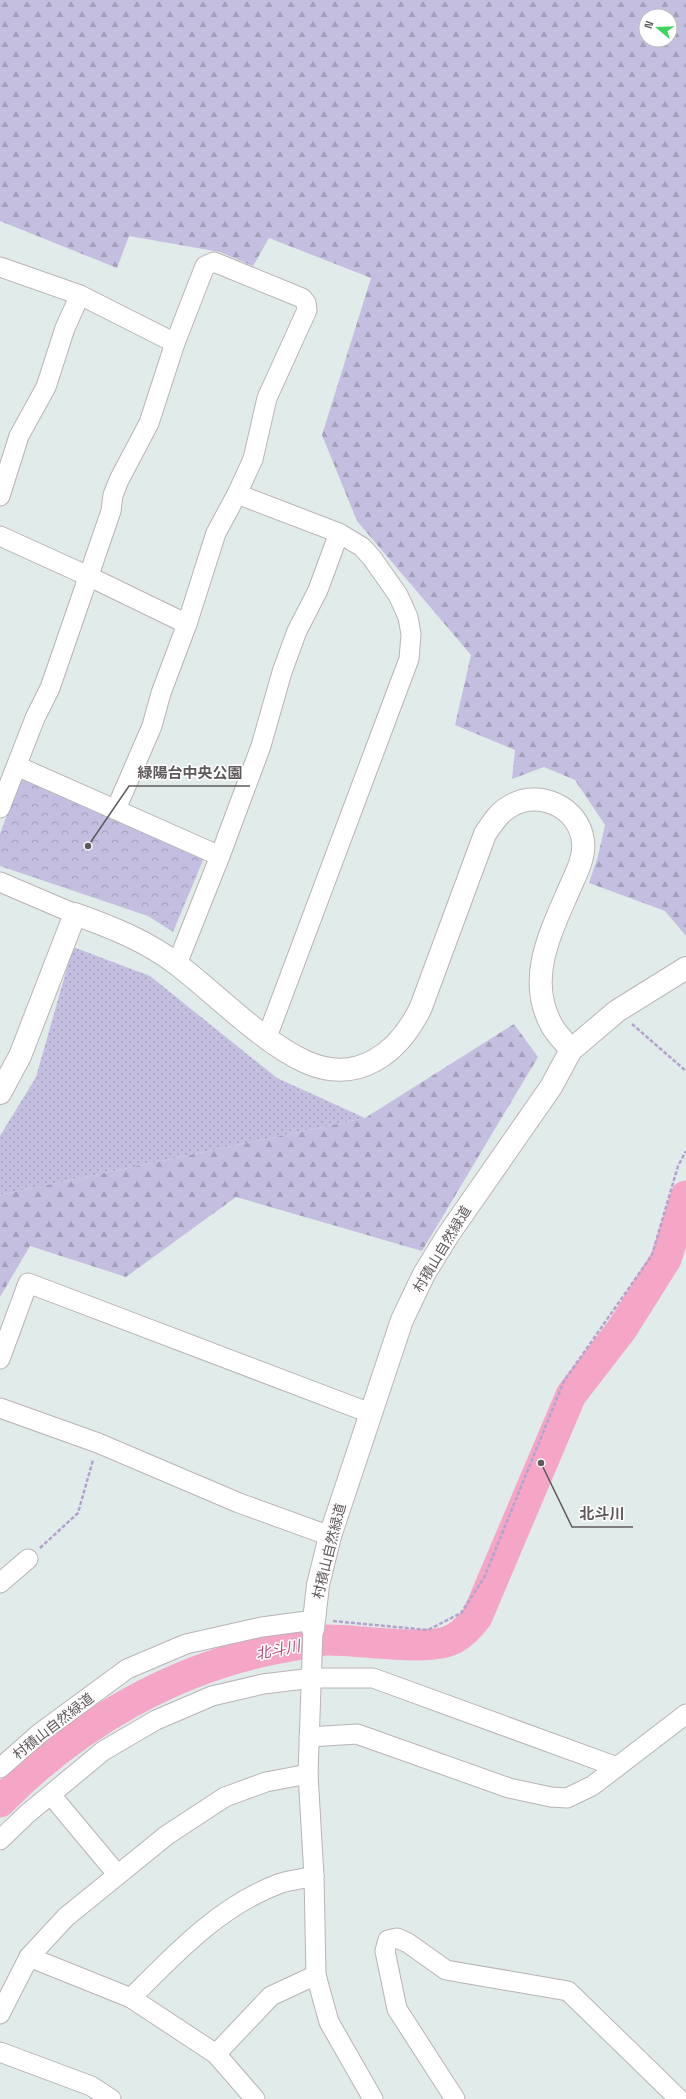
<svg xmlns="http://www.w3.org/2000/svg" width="686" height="2099" font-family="'Space Grotesk','Noto Sans JP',sans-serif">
  <defs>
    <pattern id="grass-dots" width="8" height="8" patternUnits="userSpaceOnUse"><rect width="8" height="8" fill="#c4bfe0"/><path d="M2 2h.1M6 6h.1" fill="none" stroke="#a39eb9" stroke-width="1.8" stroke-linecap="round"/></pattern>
    <pattern id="forest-firs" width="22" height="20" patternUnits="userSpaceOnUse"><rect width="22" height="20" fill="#c4bfe0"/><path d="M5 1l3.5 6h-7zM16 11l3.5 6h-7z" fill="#a39eb9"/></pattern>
    <pattern id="park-crowns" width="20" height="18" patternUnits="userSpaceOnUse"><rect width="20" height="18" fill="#c4bfe0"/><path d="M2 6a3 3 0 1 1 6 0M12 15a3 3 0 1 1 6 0" fill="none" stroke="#a39eb9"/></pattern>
  </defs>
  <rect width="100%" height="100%" fill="#e1ebea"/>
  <polygon fill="url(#grass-dots)" points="73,947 150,976 277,1078 365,1118 0,1195 0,1136 36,1077"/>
  <g fill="url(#forest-firs)" fill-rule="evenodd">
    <path d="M 0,0 L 686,0 L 686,936 L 665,911 L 589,883 L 598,856 L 605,825 L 575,780 L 544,767 L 512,779 L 515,750 L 455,725 L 471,655 L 357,521 L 322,435 L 371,278 L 269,238 L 253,266 L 220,252 L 129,236 L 117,268 L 0,221 ZM 646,16 L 670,16 L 670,40 L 646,40 Z"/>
    <polygon points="514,1024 538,1057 422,1251 236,1197 126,1277 30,1246 0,1297 0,1195 365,1118"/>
  </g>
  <polygon fill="url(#park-crowns)" points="20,778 204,858 173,932 148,916 0,866 0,834"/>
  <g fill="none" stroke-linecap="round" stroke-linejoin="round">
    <path stroke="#f5a6c7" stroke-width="31" d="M 0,1802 C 76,1724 177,1666 285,1647 C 298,1645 313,1641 326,1640 C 357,1639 432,1653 455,1638 C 464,1633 471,1625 477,1617 L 571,1395 L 622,1329 L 666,1259 L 686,1196"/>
    <defs>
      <g id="street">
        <polyline points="0,267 80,295 175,343"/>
        <polyline points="237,494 339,533 362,547 372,558 398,595 408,617 411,634 409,659 267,1037"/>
        <polyline points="0,496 19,436 46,387 65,328 80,295"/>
        <polyline points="0,536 88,576 187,624"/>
        <polyline points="17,766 220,856 177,964"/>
        <polyline points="0,808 35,718 50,688 111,511 113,495 119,480 149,423 175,343 205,266 214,262 302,298 306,303 307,310 267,398 253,459 237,494 216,533 187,624 161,693 152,726 116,809"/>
        <polyline points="220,856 261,746 282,672 297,631 318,590 339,533"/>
        <polyline points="0,882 75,914"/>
        <polyline points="0,1359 28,1283 370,1413"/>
        <polyline points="0,1408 98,1443 239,1503 330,1536"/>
        <polyline points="0,1583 28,1559"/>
        <polyline points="313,1629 308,1774 314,1876 316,1975 329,2022 373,2099"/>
        <polyline points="309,1737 357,1734 509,1788 551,1797 567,1798 592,1786 686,1714"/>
        <polyline points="0,1768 40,1733 127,1669 186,1644 262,1627 314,1620"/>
        <polyline points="51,1795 117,1874"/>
        <polyline points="0,1840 27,1814 103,1751 156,1720 212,1696 263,1684 313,1678 373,1678 617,1767"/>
        <polyline points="29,1957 131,1998 216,2054 255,2099"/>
        <path d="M 131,1998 C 175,1954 220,1905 281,1883 C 291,1880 303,1879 314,1876"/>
        <polyline points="0,2014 29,1957 66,1917 167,1835 225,1797 266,1782 308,1774"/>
        <polyline points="0,2052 91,2086 111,2099"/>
        <polyline points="216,2054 271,1996 316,1975"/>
        <polyline points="455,2099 397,2009 385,1951 388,1940 397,1938 408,1943 446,1970 568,1991 679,2099"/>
      </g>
      <g id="secondary">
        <path d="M 0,1093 L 20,1056 L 75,914 C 111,927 147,941 178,965 C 217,995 262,1042 306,1062 C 358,1085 399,1053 421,1007 L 485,834 C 492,824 498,813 509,807 C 538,788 579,807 583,841 C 585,856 577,872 571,885 C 552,930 525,978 552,1026 C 557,1035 565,1042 571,1050"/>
        <polyline points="313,1629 318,1585 330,1536 402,1320 424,1274 448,1235 551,1087 571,1050 617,1011 686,968"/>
      </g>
    </defs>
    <use href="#street" stroke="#bab3b5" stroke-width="21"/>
    <use href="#secondary" stroke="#bcb4b6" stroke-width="24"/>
    <g stroke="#b4a2ce" stroke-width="2.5" stroke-dasharray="4 2" stroke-linecap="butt">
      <polyline points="632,1024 686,1071"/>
      <polyline points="40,1548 78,1513 93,1460"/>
      <polyline points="333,1621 428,1630 461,1613 484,1578 564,1381 652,1255 678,1166 686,1151"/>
    </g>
    <use href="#street" stroke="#fff" stroke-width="19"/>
    <use href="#secondary" stroke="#fff" stroke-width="22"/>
  </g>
  <g text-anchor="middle" stroke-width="3" stroke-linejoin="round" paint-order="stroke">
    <g font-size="14" fill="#60595b" stroke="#fff">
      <text transform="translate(442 1249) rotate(-59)" y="5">村積山自然緑道</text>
      <text transform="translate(329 1551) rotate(-76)" y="5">村積山自然緑道</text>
      <text transform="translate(53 1726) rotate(-38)" y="5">村積山自然緑道</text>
    </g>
    <g font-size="15" font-style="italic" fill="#b54c70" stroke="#fff">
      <text transform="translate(278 1650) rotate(-11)" y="5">北斗川</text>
    </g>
  </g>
  <path fill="none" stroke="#60595b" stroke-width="1.5" d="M88 846L129 786H250M541 1463L572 1527H633"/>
  <g fill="#60595b" stroke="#fff" stroke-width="1.5">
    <circle cx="88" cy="846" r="4"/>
    <circle cx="541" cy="1463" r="4"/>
  </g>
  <g font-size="15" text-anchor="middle" font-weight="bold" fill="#60595b" stroke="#fff" stroke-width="3" stroke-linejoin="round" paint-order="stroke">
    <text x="190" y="778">緑陽台中央公園</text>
    <text x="602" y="1519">北斗川</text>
  </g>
  <g transform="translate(658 28) rotate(289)"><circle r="19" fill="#ffffff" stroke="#bfbdbd"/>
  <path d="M0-3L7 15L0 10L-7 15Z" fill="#3bd65e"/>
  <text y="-6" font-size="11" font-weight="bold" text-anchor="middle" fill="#60595b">N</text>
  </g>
</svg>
